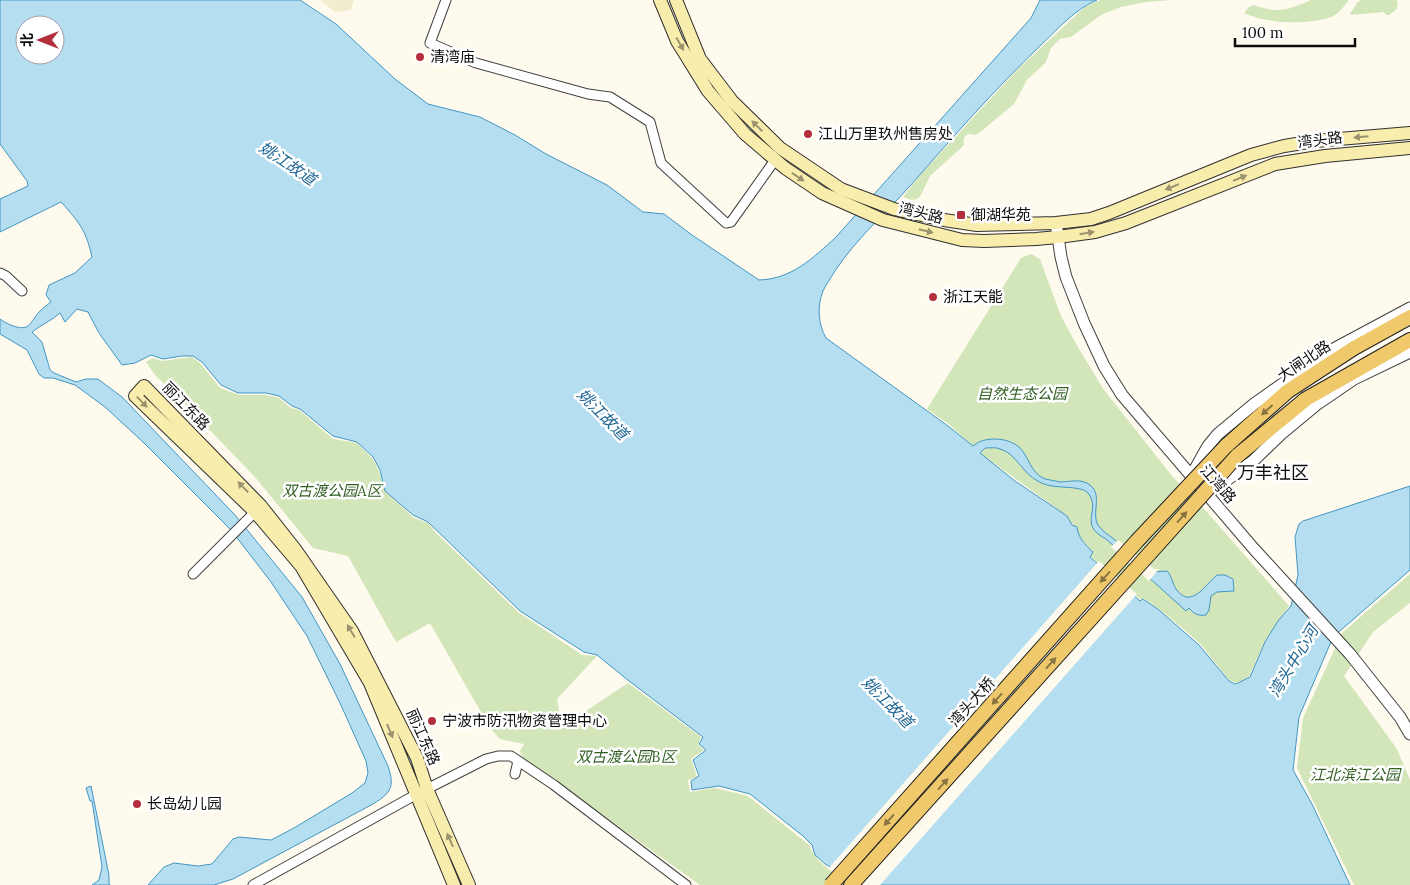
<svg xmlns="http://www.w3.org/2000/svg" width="1410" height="885" font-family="Lora,'Noto Sans SC',serif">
  <rect width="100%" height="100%" fill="#fefaed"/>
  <polygon fill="#f2edcf" points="320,0 354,0 351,10 335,12"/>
  <g fill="#d2e6ba">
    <path d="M 1100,0 L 1171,0 L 1146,2 L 1121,7 L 1101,15 L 1071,37 L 1060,39 L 1051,48 L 1046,62 L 1027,80 L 1014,104 L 979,133 L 975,135 L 968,134 C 964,136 963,140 964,145 L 961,148 L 930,176 L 921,195 L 917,199 L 911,200 L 903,197 L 921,174 L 1018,69 L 1085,7 Z"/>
    <path d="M 1311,0 L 1348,0 L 1348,1 C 1343,7 1339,14 1331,17 C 1307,25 1268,24 1244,13 L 1249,7 L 1254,5 C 1279,14 1288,10 1311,0 Z"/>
    <polygon points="1361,0 1396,0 1398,2 1397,9 1389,15 1386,15 1384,12 1351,15 1350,14 1357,3"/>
    <path d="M 1031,254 L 1040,259 L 1061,316 L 1079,349 L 1104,390 L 1173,477 L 1206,511 L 1289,606 L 1265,641 L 1249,676 C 1244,680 1238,685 1231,681 C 1226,678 1208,652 1201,645 C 1185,629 1162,611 1143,598 L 1141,600 L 1091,557 L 1093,551 C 1086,545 1078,537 1077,527 L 1072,524 L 1067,516 L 998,466 L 981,454 L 950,425 L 927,409 L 1021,258 Z"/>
    <path d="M 192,357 L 200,363 L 220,388 L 239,395 L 266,395 L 279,398 L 291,408 L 299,410 L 333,439 L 357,443 L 372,458 L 379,471 L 385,491 L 414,518 L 428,523 L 437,534 L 518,612 L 582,655 L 597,656 L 557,699 L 561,723 L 589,709 L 628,683 L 701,737 L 698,745 L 704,750 L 691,759 L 697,777 L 688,780 L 690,792 L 715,788 L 748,796 L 809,845 C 818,867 837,874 856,885 L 700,885 L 523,758 L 520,751 L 524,744 L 500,739 L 490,728 L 430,623 L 396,642 L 348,556 L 313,548 L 255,477 L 173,392 L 155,375 L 146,362 L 153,358 L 162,361 Z"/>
    <polygon points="1410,574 1410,603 1373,632 1344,676 1397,749 1410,780 1410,885 1354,885 1297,768 1303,718 1342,633"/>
  </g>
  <g fill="#b6def1" stroke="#4296c3" fill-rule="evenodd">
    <path d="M 0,0 L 300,0 L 336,24 L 395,79 L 428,104 L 480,117 L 515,135 L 546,154 L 607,185 L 643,212 L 664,214 L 692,235 L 759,280 C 792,279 813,258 836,237 L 1031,18 L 1040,0 L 1097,0 C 1075,9 1058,29 1041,45 C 995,89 952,138 910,186 C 884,215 856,239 835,271 C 831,278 826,284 823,291 C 817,306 818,324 826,338 L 948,426 L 973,446 C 984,436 1007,437 1019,447 C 1029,456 1030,473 1045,479 C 1050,480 1056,481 1060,482 C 1070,482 1081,478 1090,485 C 1103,495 1091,513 1098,525 C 1102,531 1110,536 1115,540 C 1128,551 1141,561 1153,572 L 1167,571 C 1172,576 1172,583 1176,589 C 1191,610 1205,585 1217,575 L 1225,575 L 1233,579 L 1234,591 L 1217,592 L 1211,596 L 1209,610 L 1206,615 C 1198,616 1194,614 1189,608 L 1186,611 L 1106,539 C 1077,524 1102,510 1088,493 C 1081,485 1056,489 1044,484 C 1036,481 1028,475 1023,468 C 1015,460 1012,453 1000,449 C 996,447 990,448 985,448 L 980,453 L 1015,481 L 1067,516 L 1072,525 L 1077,527 C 1078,537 1085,545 1093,552 L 1090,557 L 1140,601 L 1143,599 L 1159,610 L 1199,645 L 1229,681 L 1235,684 L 1238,683 L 1250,677 L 1265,642 L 1278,621 L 1291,606 L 1298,575 L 1295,537 L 1299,524 L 1303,521 L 1410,486 L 1410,570 L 1333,637 L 1299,717 L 1293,770 L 1312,804 L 1350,885 L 861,885 L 825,864 L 815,855 L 812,845 L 803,836 L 750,794 L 719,786 L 692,790 L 691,781 L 699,776 L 693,760 L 706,750 L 699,744 L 703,737 L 629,681 L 597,655 L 584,652 L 520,611 L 428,522 L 413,515 L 385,491 L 380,470 L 373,457 L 357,442 L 333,436 L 300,409 L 292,406 L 279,396 L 266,393 L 238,393 L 221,385 L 202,362 L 193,356 L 182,356 L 163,359 L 151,355 L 135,363 L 122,365 L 99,333 L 88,312 L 77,309 L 65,322 L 60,313 C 51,321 41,325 32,332 L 42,342 L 50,370 L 54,373 L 76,382 L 86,379 L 98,379 L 122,397 L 235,515 L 302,597 L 340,664 L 388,766 C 395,787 391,793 373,804 L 233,879 L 214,885 L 148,885 L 164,867 L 174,863 L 198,866 L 212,864 L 233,839 L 239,837 L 271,840 L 294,828 L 352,793 L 365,783 L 368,773 L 366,761 L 340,703 L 307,636 L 271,582 L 231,530 L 144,443 L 105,407 L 75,385 L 53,378 L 44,378 L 39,374 L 27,350 L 0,334 L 0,319 C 5,323 19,330 26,327 C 31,325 35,316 39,312 C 43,308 47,305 51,302 L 46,295 L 49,285 L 75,273 L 92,257 C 86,230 79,222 61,202 L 0,232 L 0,199 L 28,186 L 27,181 L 0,144 ZM 25,25 L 55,25 L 55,55 L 25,55 Z"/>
    <polygon points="91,786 109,875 109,883 110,885 92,885 99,880 102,867 92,801 90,801 86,788"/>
  </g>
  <g fill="#fefaed">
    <polygon points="1118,540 1154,569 1159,569 1149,581 1111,547"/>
    <polygon points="1099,561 1137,594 880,885 856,885 828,869"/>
  </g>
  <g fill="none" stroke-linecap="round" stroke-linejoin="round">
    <defs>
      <g id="minor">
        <polyline points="446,0 430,43 476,63 588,94 610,97 650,122 661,163 726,223 731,222 775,160"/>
        <polyline points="0,273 6,276 22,291"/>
        <polyline points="193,574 259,508"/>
        <polyline points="515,774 518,761"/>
        <polyline points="253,885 417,794 486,759 498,756 511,756 554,785 686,885"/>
      </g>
      <g id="tertiary">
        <polyline points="1056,223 1061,257 1066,277 1084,323 1104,366 1122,395 1254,549 1350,654 1400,717 1410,734"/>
        <polyline points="1410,308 1326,353 1254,404 1218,434 1208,446 1194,471 1213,490 1253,461 1281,434 1316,405 1354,379 1410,352"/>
      </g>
      <g id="secondary">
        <polyline points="660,0 677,41 708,91 745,134 785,168 822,193 883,220 962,240 984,241 1036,239 1058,237 1095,232 1126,223 1275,164 1325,156 1410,148"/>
        <polyline points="676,0 700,59 732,101 780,148 841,189 894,209 944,220 977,225 1056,223 1091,219 1109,213 1251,155 1284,146 1315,141 1410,133"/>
        <polyline points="454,885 370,683 301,566 255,512 135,396 144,386 261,506 295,549 352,631 417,758 427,789 469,885"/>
      </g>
      <g id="primary">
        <polyline points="1226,446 1288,391 1354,348 1410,317"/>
        <polyline points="1237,456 1306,399 1410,340"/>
        <polyline points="851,885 1150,553"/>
      </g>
    </defs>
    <use href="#minor" stroke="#404040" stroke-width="11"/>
    <use href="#tertiary" stroke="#404040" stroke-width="13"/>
    <use href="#secondary" stroke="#2f2f2f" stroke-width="14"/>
    <use href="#primary" stroke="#1e1e1e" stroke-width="16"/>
    <use href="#minor" stroke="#fff" stroke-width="9"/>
    <use href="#tertiary" stroke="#fff" stroke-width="11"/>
    <use href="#secondary" stroke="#f9edad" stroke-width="12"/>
    <use href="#primary" stroke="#efc96c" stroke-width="14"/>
    <defs>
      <g id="primary-bridge">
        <polyline points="1150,553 1237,456"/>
        <polyline points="831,885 1137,541 1226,446"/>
      </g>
    </defs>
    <use href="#primary-bridge" stroke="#1e1e1e" stroke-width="16" stroke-linecap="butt"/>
    <use href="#primary-bridge" stroke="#efc96c" stroke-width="14"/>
  </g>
  <defs><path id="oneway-solid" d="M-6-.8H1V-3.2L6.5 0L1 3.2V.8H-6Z" transform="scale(1.25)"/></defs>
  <g fill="#9b936d">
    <use href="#oneway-solid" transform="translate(680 44) rotate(60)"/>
    <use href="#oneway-solid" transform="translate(757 126) rotate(-135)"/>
    <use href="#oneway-solid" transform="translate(1361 137) rotate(175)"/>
    <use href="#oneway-solid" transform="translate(798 177) rotate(34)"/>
    <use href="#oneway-solid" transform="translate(1240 178) rotate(-22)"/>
    <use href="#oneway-solid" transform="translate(1172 187) rotate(158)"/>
    <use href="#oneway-solid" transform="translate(926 231) rotate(14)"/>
    <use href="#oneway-solid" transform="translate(1087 233) rotate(-9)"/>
    <use href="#oneway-solid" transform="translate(142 402) rotate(46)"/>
    <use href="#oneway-solid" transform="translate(243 487) rotate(-134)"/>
    <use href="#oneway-solid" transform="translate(351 631) rotate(-121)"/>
    <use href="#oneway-solid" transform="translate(390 731) rotate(67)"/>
    <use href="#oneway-solid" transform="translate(450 840) rotate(-114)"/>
  </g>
  <g fill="#897441">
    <use href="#oneway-solid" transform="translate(1267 410) rotate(138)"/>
    <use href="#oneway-solid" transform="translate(1182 517) rotate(-48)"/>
    <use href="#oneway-solid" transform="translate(1105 577) rotate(132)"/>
    <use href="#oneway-solid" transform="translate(1051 663) rotate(-48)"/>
    <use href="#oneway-solid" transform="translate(997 699) rotate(132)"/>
    <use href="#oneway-solid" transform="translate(943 784) rotate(-48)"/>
    <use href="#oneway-solid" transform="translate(889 820) rotate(132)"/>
  </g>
  <g fill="#b22f3b" stroke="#fff" stroke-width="2">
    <circle cx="420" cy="57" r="5"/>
    <circle cx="808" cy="134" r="5"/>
    <rect x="956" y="210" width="10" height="10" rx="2.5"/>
    <circle cx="933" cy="297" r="5"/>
    <circle cx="432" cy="721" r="5"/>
    <circle cx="137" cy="804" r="5"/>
  </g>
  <g text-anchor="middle" stroke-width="5" stroke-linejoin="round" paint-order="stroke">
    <g font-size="15" fill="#0d0d0d" stroke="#fff" text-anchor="start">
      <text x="430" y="62">清湾庙</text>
      <text x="818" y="139">江山万里玖州售房处</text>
      <text x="971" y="220">御湖华苑</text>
      <text x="943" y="302">浙江天能</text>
      <text x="442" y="726">宁波市防汛物资管理中心</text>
      <text x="147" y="809">长岛幼儿园</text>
    </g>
    <g font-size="15" fill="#0d0d0d" stroke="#fff">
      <text transform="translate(1320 140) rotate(-7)" y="5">湾头路</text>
      <text transform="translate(921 213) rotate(14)" y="5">湾头路</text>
      <text transform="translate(1304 361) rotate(-34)" y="5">大闸北路</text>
      <text transform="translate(186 406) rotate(46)" y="5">丽江东路</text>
      <text transform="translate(1218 484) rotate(49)" y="5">江湾路</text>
      <text transform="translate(972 702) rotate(-48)" y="5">湾头大桥</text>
      <text transform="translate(423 737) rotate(66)" y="5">丽江东路</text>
    </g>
    <g font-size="15" font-style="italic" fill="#315f22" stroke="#fff">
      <text x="1022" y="399">自然生态公园</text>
      <text x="332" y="496">双古渡公园A区</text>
      <text x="626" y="762">双古渡公园B区</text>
      <text x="1355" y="780">江北滨江公园</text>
    </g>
    <g font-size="16" font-style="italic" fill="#1f6795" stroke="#fff">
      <text transform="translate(288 163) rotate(34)" y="6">姚江故道</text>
      <text transform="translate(603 414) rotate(45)" y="6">姚江故道</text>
      <text transform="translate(1293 661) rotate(-59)" y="6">湾头中心河</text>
      <text transform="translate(888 702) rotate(45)" y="6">姚江故道</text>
    </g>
    <g font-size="18" fill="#0d0d0d" stroke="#fff">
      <text x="1273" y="479">万丰社区</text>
    </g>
  </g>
  <g transform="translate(40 40) rotate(270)"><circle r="24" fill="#ffffff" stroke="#9e9e9e"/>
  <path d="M0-4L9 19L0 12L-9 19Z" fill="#b22f3b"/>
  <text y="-8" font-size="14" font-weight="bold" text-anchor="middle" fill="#0d0d0d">北</text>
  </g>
  <path d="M1235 38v8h120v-8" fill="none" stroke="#0d0d0d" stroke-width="2.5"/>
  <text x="1242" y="38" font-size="15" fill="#0d0d0d" stroke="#ffffff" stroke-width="4" paint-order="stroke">100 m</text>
</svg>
